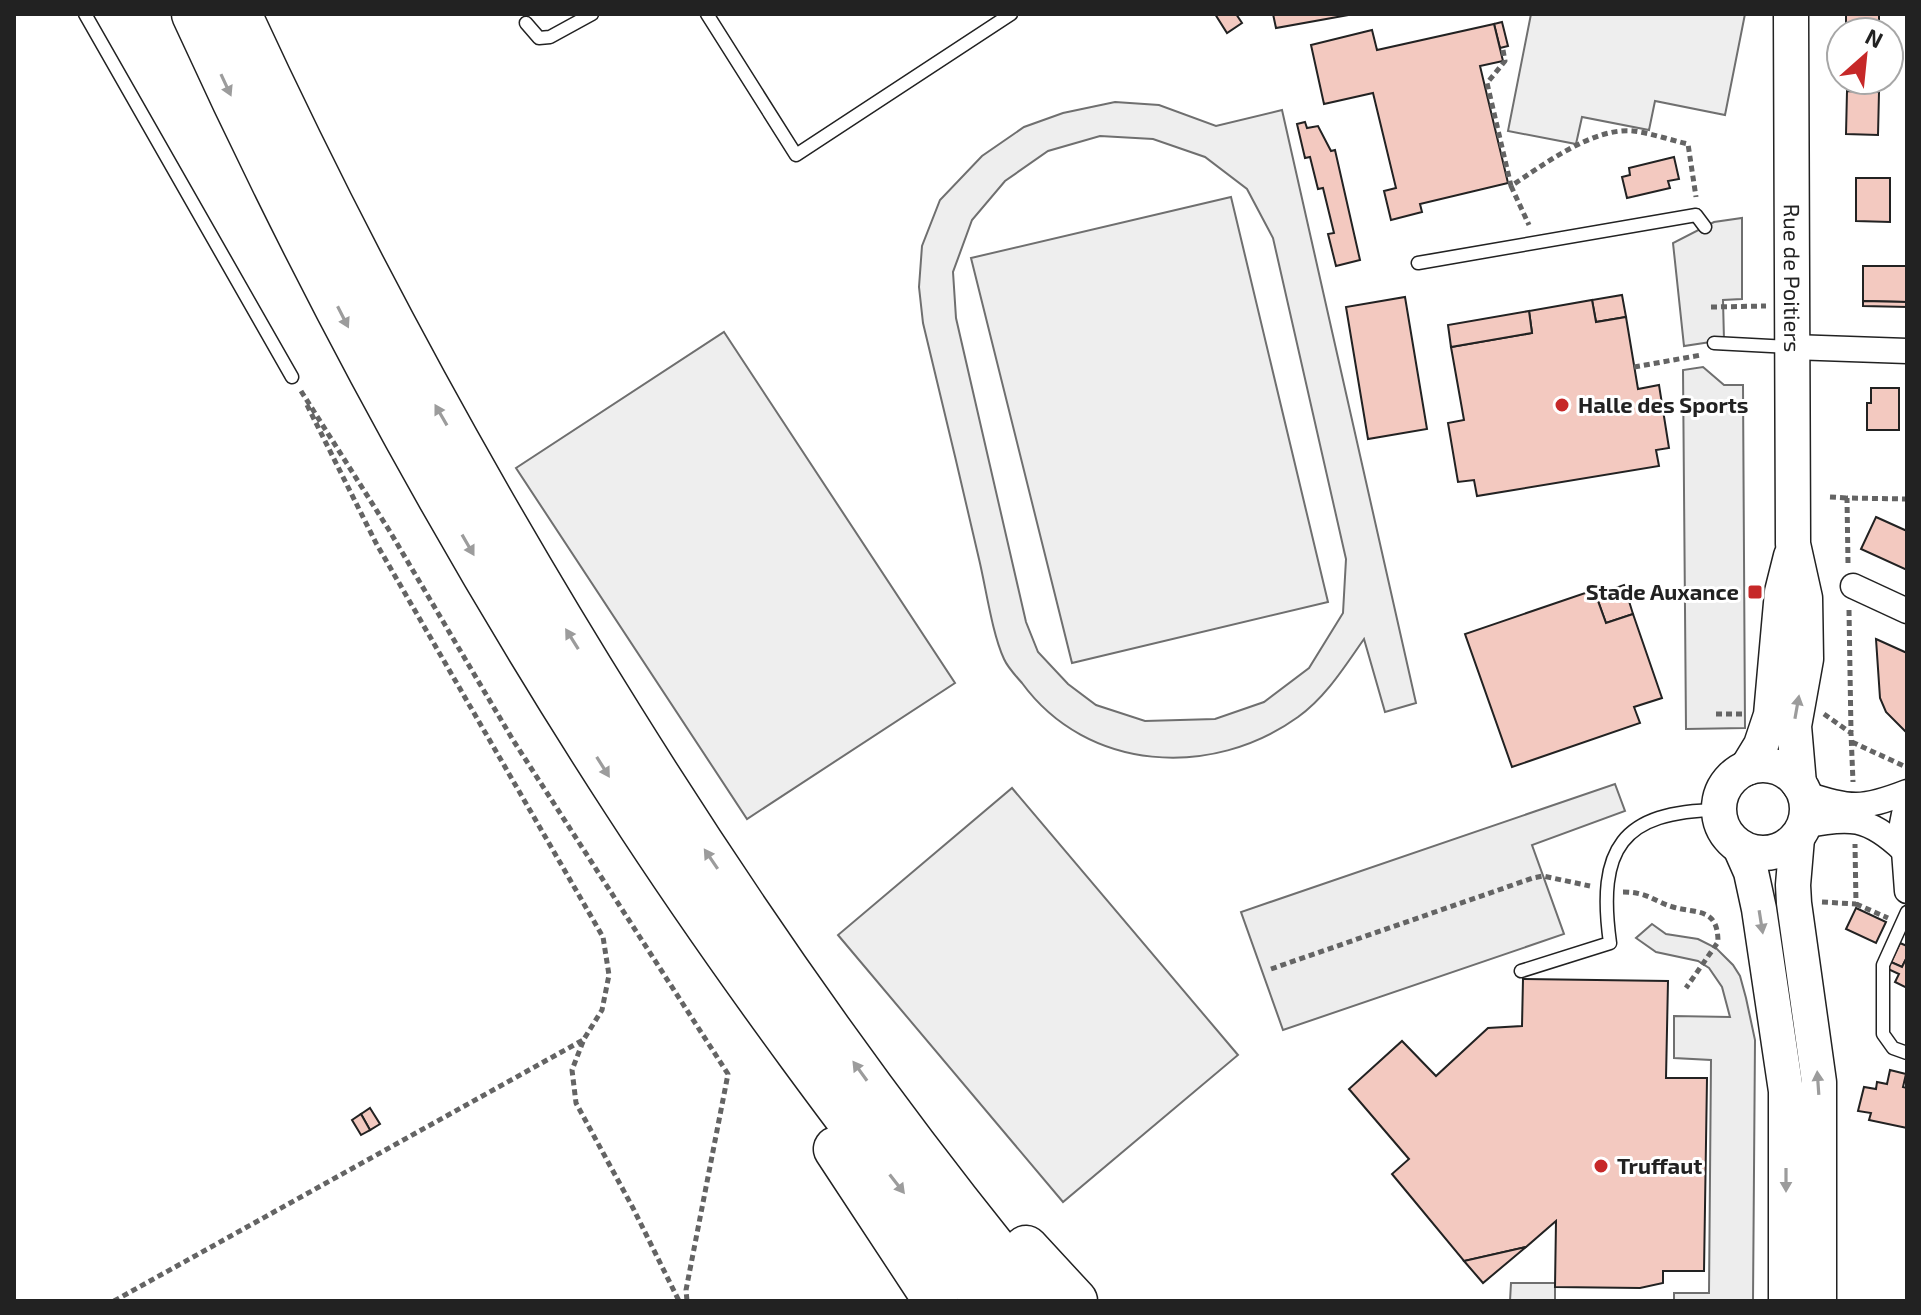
<svg xmlns="http://www.w3.org/2000/svg" width="1921" height="1315" font-family="'Exo 2',sans-serif">
  <rect width="100%" height="100%" fill="#fff"/>
  <g fill="#eee" stroke="#6f6f6f" stroke-width="2" fill-rule="evenodd">
    <polygon points="1531,14 1745,14 1725,115 1655,101 1649,130 1582,117 1576,144 1508,131"/>
    <path d="M 1115,102 L 1159,105 L 1216,126 L 1282,110 L 1416,703 L 1385,712 L 1364,639 C 1345,666 1326,697 1298,717 C 1212,779 1087,772 1022,683 C 1016,676 1008,668 1004,659 C 992,633 986,588 979,559 C 961,480 942,402 923,323 L 919,287 L 922,246 L 940,200 L 982,156 L 1024,127 L 1063,113 ZM 1100,136 L 1153,139 L 1205,157 L 1247,189 L 1273,238 L 1346,559 L 1343,613 L 1309,668 L 1264,702 L 1215,719 L 1145,721 L 1096,705 L 1068,684 L 1038,652 L 1026,622 L 956,318 L 953,272 L 972,220 L 1005,181 L 1048,151 Z"/>
    <polygon points="1231,197 1328,602 1072,663 971,258"/>
    <polygon points="724,332 955,683 747,819 516,468"/>
    <polygon points="1012,788 1238,1055 1063,1202 838,935"/>
  </g>
  <g fill="#ededed" stroke="#6f6f6f" stroke-width="2">
    <polygon points="1742,218 1742,299 1723,300 1724,340 1684,346 1673,243 1714,222"/>
    <polygon points="1703,367 1724,385 1743,385 1745,728 1686,729 1683,370"/>
    <polygon points="1615,784 1625,811 1532,845 1564,934 1283,1030 1241,912"/>
    <polygon points="1652,924 1666,934 1698,939 1716,948 1733,965 1740,976 1746,998 1755,1040 1753,1301 1674,1301 1674,1293 1709,1293 1711,1060 1674,1058 1674,1016 1730,1017 1722,987 1709,968 1698,961 1656,952 1636,938"/>
    <polygon points="1511,1283 1555,1283 1555,1301 1510,1301"/>
  </g>
  <g fill="#f3c9c0" stroke="#222" stroke-width="2">
    <polygon points="1215,14 1236,14 1242,23 1227,33"/>
    <polygon points="1273,14 1354,14 1276,28"/>
    <rect x="1846" y="14" width="33" height="18"/>
    <polygon points="1502,22 1508,46 1500,48 1494,24"/>
    <polygon points="1494,24 1503,61 1480,66 1508,183 1420,204 1422,212 1391,220 1384,191 1396,188 1373,93 1324,104 1311,45 1372,30 1377,50"/>
    <polygon points="1847,91 1879,92 1878,135 1846,134"/>
    <polygon points="1305,122 1307,128 1318,126 1331,151 1335,150 1360,260 1336,266 1328,234 1334,233 1323,188 1318,189 1310,157 1305,158 1297,124"/>
    <polygon points="1674,157 1679,179 1668,181 1670,188 1627,198 1622,177 1630,175 1629,168"/>
    <polygon points="1856,178 1890,178 1890,222 1856,221"/>
    <polygon points="1863,266 1907,266 1907,302 1863,301"/>
    <polygon points="1622,295 1626,317 1596,322 1592,300"/>
    <polygon points="1405,297 1427,429 1368,439 1346,307"/>
    <polygon points="1592,300 1596,322 1626,317 1638,389 1659,385 1669,448 1656,450 1659,466 1477,496 1474,480 1458,482 1448,423 1464,420 1451,347 1532,333 1529,311"/>
    <polygon points="1863,301 1907,302 1907,307 1863,306"/>
    <polygon points="1529,311 1532,333 1451,347 1448,325"/>
    <polygon points="1871,388 1899,388 1899,430 1867,430 1867,403 1871,403"/>
    <polygon points="1876,517 1907,531 1907,570 1861,549"/>
    <polygon points="1624,585 1633,614 1606,623 1596,595"/>
    <polygon points="1594,590 1606,623 1633,614 1662,698 1634,707 1640,723 1512,767 1465,634"/>
    <polygon points="1876,639 1907,653 1907,733 1886,712 1880,698"/>
    <polygon points="1856,908 1886,922 1876,943 1846,929"/>
    <polygon points="1900,943 1907,946 1907,957 1902,967 1891,962"/>
    <polygon points="1907,957 1907,988 1895,982 1899,974 1888,969 1891,962 1902,967"/>
    <polygon points="1523,979 1668,981 1666,1078 1707,1078 1704,1271 1663,1271 1663,1283 1640,1288 1555,1287 1556,1221 1526,1247 1464,1261 1392,1174 1409,1159 1349,1089 1402,1041 1436,1076 1488,1028 1522,1026"/>
    <polygon points="1890,1070 1906,1074 1903,1087 1907,1088 1907,1128 1869,1120 1871,1113 1858,1111 1864,1087 1876,1089 1877,1082 1887,1084"/>
    <polygon points="370,1108 380,1124 370,1130 361,1114"/>
    <polygon points="361,1114 370,1130 361,1135 352,1120"/>
    <polygon points="1526,1247 1483,1283 1464,1261"/>
  </g>
  <g fill="none" stroke-linecap="round" stroke-linejoin="round">
    <defs>
      <g id="lane">
        <polyline points="85,14 292,377"/>
        <polyline points="707,14 796,155 1011,14"/>
        <polyline points="526,23 539,38 550,37 592,14"/>
        <polyline points="1418,263 1696,215 1705,227"/>
        <polyline points="1714,343 1791,347"/>
        <polyline points="1907,912 1883,965 1883,1034 1893,1048 1907,1053"/>
        <path d="M 1521,971 L 1610,943 C 1597,849 1621,811 1719,810"/>
      </g>
      <g id="street">
        <polyline points="1792,347 1907,351"/>
        <polyline points="1853,586 1907,611"/>
        <path d="M 1805,794 C 1851,808 1861,810 1907,792"/>
        <polyline points="1907,799 1902,824 1907,891"/>
        <path d="M 1804,826 C 1850,816 1868,817 1903,850"/>
      </g>
      <g id="secondary">
        <path id="s1" d="M 1791,14 L 1793,544 L 1805,598 L 1806,659 L 1794,726 L 1799,784"/>
        <circle cx="1763" cy="809" r="44"/>
        <polyline points="1747,768 1761,745 1771,715 1782,592 1791,556"/>
        <polyline points="1797,838 1793,885 1794,903 1819,1082 1819,1301"/>
        <polyline points="1740,847 1751,872 1759,909 1786,1091 1786,1301"/>
      </g>
      <g id="highway">
        <path d="M 194,14 C 318,286 462,551 625,802 C 737,975 861,1138 987,1301"/>
        <path d="M 239,14 C 351,257 479,491 621,718 C 747,920 885,1117 1037,1301"/>
        <polyline points="836,1149 936,1301"/>
        <polyline points="1026,1248 1075,1301"/>
      </g>
    </defs>
    <use href="#lane" stroke="#222" stroke-width="15"/>
    <use href="#street" stroke="#222" stroke-width="27"/>
    <use href="#secondary" stroke="#222" stroke-width="37"/>
    <use href="#highway" stroke="#222" stroke-width="47"/>
    <g stroke="#646464" stroke-width="5" stroke-dasharray="6 4" stroke-linecap="butt">
      <path d="M 1503,50 L 1505,61 L 1487,83 L 1511,186 C 1543,165 1593,127 1633,131 C 1651,133 1670,140 1688,144 L 1696,197"/>
      <polyline points="1511,186 1529,225"/>
      <polyline points="1711,307 1766,306"/>
      <polyline points="1634,367 1701,355"/>
      <polyline points="301,391 389,530 513,740 728,1074 686,1290 687,1301"/>
      <polyline points="307,405 376,543 603,937 609,975 602,1010 584,1039 572,1070 576,1103 633,1208 679,1301"/>
      <polyline points="1830,497 1847,498"/>
      <polyline points="1848,563 1847,498 1907,499"/>
      <polyline points="1849,610 1851,732"/>
      <polyline points="1716,714 1743,714"/>
      <polyline points="1824,714 1851,733 1853,782"/>
      <polyline points="1852,742 1906,767"/>
      <path d="M 1623,892 C 1648,892 1653,901 1673,907 C 1697,914 1718,907 1718,942 L 1686,988"/>
      <polyline points="1822,902 1856,904 1855,844"/>
      <polyline points="1856,904 1888,918"/>
      <polyline points="1271,969 1533,878 1543,876 1590,886"/>
      <polyline points="114,1301 583,1040"/>
    </g>
    <use href="#lane" stroke="#fff" stroke-width="12"/>
    <use href="#street" stroke="#fff" stroke-width="24"/>
    <use href="#secondary" stroke="#fff" stroke-width="34"/>
    <use href="#highway" stroke="#fff" stroke-width="44"/>
  </g>
  <defs><path id="oneway-solid" d="M-6-.8H1V-3.2L6.5 0L1 3.2V.8H-6Z" transform="scale(2)"/></defs>
  <g fill="#9c9c9c">
    <use href="#oneway-solid" transform="translate(226 85) rotate(65)"/>
    <use href="#oneway-solid" transform="translate(343 317) rotate(63)"/>
    <use href="#oneway-solid" transform="translate(441 415) rotate(-120)"/>
    <use href="#oneway-solid" transform="translate(468 545) rotate(60)"/>
    <use href="#oneway-solid" transform="translate(572 639) rotate(-122)"/>
    <use href="#oneway-solid" transform="translate(1797 707) rotate(-80)"/>
    <use href="#oneway-solid" transform="translate(603 767) rotate(58)"/>
    <use href="#oneway-solid" transform="translate(711 859) rotate(-124)"/>
    <use href="#oneway-solid" transform="translate(1761 922) rotate(81)"/>
    <use href="#oneway-solid" transform="translate(860 1071) rotate(-126)"/>
    <use href="#oneway-solid" transform="translate(1818 1083) rotate(-94)"/>
    <use href="#oneway-solid" transform="translate(1786 1180) rotate(90)"/>
    <use href="#oneway-solid" transform="translate(897 1184) rotate(52)"/>
  </g>
  <g fill="#c62828" stroke="#fff" stroke-width="3">
    <circle cx="1562" cy="405" r="8"/>
    <rect x="1747" y="584" width="16" height="16" rx="4"/>
    <circle cx="1601" cy="1166" r="8"/>
  </g>
  <g text-anchor="middle" stroke-width="6" stroke-linejoin="round" paint-order="stroke">
    <g font-size="22" fill="#222" stroke="#fff">
      <text dy="8" stroke="none"><textPath href="#s1" startOffset="264">Rue de Poitiers</textPath></text>
    </g>
    <g font-size="22" font-weight="bold" fill="#222" stroke="#fff" text-anchor="start">
      <text x="1578" y="413">Halle des Sports</text>
      <text x="1739" y="600" text-anchor="end">Stade Auxance</text>
      <text x="1617" y="1174">Truffaut</text>
    </g>
  </g>
  <rect width="1921" height="1315" fill="none" stroke="#222222" stroke-width="32"/>
  <g transform="translate(1865 56) rotate(27)"><circle r="38" fill="#ffffff" stroke="#a7a7a7" stroke-width="2"/>
  <path d="M0-6L14 30L0 20L-14 30Z" fill="#c62828"/>
  <text y="-12" font-size="22" font-weight="bold" text-anchor="middle" fill="#222222">N</text>
  </g>
</svg>
